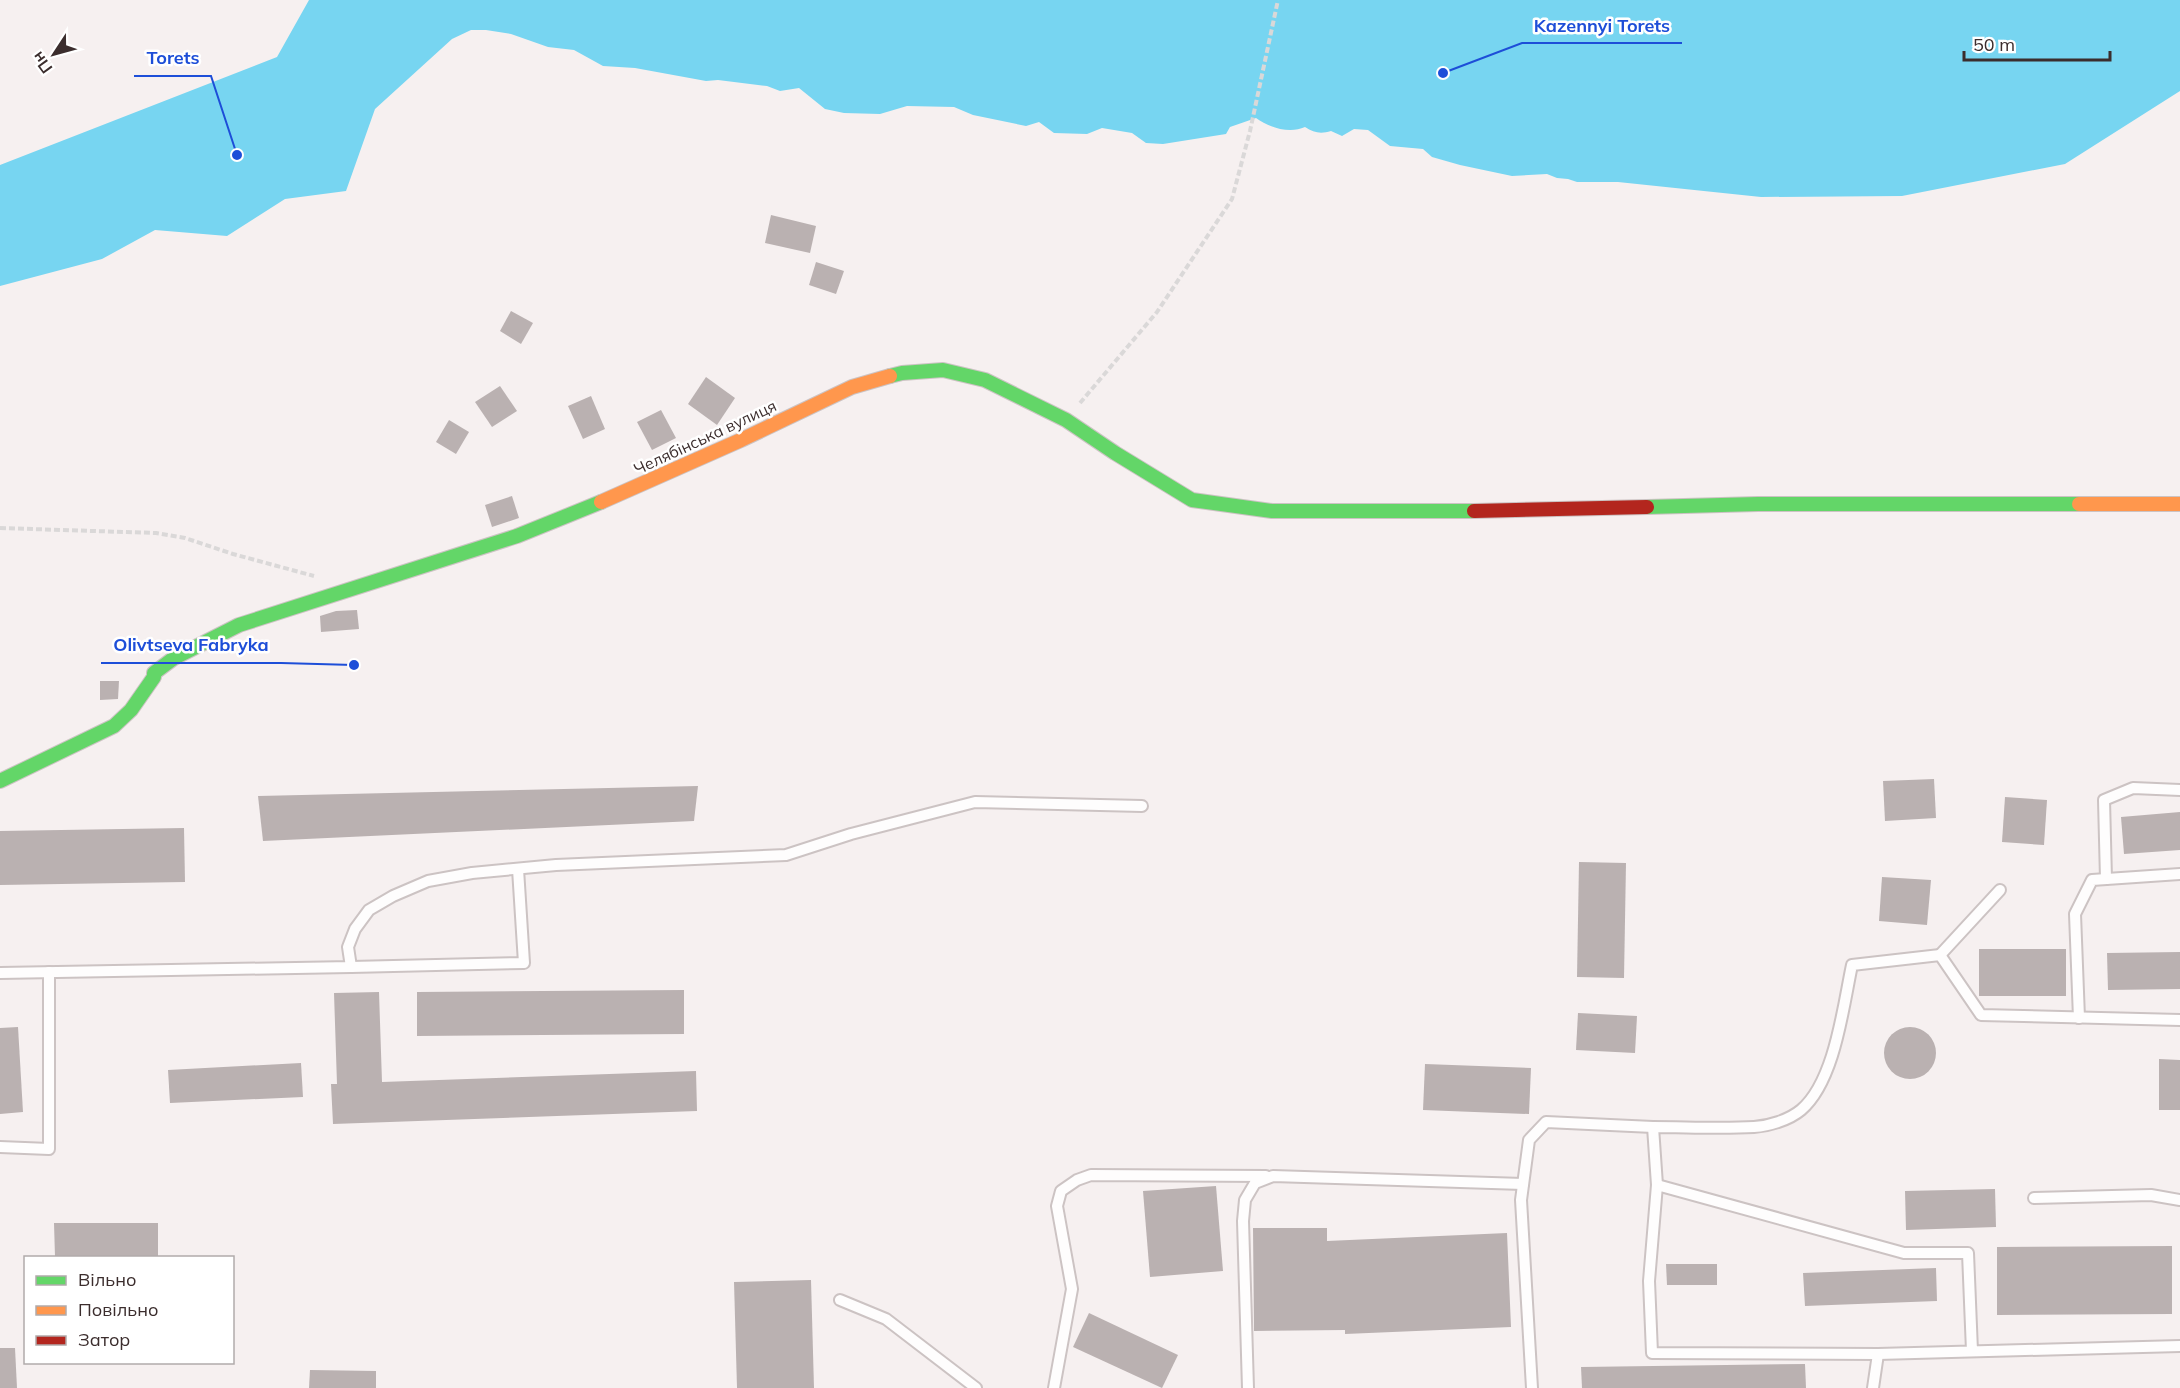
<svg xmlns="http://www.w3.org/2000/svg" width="2180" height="1388" font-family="Mulish,sans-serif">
  <rect width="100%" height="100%" fill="#f6f0f0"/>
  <path fill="#77d5f1" d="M 309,0 L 2180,0 L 2180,91 L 2065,164 L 1902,196 L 1761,197 L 1618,182 L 1577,182 L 1568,179 L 1557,178 L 1547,174 L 1512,176 L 1460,165 L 1432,157 L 1423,149 L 1390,146 L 1368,130 L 1354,129 L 1342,136 L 1331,131 C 1321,134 1314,133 1305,127 C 1290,134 1270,128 1256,118 L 1230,127 L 1226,134 L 1163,144 L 1146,143 L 1132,133 L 1102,128 L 1087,134 L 1054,133 L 1039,122 L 1026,126 L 973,115 L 954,107 L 907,106 L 880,114 L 844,113 L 825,109 L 799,88 L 780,91 L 767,86 L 718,80 L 706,81 L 635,68 L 603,66 L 574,50 L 548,47 L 511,34 L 486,30 L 471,30 L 452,39 L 375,109 L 346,191 L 285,199 L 227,236 L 155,230 L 102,259 L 0,286 L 0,165 L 277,57 Z"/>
  <g fill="#bab1b1">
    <polygon points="771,215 816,226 810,253 765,243"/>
    <polygon points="816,262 844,271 836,294 809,285"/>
    <polygon points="511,311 533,323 521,344 500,331"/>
    <polygon points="706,377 735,398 717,425 688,404"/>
    <polygon points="500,386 517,411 492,427 475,402"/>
    <polygon points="591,396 605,429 583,439 568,406"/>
    <polygon points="661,410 676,438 652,450 637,422"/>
    <polygon points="449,420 469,432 456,454 436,442"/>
    <polygon points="512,496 519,518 492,527 485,505"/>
    <polygon points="357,610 359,629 321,632 320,616 336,611"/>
    <polygon points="100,681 119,681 118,699 100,700"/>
    <polygon points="1934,779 1936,818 1885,821 1883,781"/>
    <polygon points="698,786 694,821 263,841 258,796"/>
    <polygon points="2005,797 2047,800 2044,845 2002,842"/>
    <polygon points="2180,812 2180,850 2124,854 2121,817"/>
    <polygon points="184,828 185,882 0,885 0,831"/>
    <polygon points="1579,862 1626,863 1624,978 1577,977"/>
    <polygon points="1882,877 1931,880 1927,925 1879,921"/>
    <rect x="1979" y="949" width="87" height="47"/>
    <polygon points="2180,952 2180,989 2108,990 2107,953"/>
    <polygon points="684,990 684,1034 417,1036 417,992"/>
    <polygon points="379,992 382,1082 696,1071 697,1111 333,1124 331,1084 337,1084 334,993"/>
    <polygon points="1578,1013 1637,1016 1635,1053 1576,1050"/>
    <polygon points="18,1027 23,1112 0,1114 0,1028"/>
    <circle cx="1910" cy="1053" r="26"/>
    <polygon points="2159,1059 2180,1060 2180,1110 2159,1110"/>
    <polygon points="301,1063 303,1097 170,1103 168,1070"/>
    <polygon points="1425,1064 1531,1068 1529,1114 1423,1110"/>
    <polygon points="1216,1186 1223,1271 1150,1277 1143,1191"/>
    <polygon points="1995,1189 1996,1227 1906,1230 1905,1191"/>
    <polygon points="54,1223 158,1223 158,1257 55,1257"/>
    <polygon points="1253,1228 1327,1228 1327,1241 1507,1233 1511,1327 1345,1334 1345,1330 1254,1331"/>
    <polygon points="2172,1246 2172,1314 1997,1315 1997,1247"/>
    <polygon points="1666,1264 1717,1264 1717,1285 1667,1285"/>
    <polygon points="1936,1268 1937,1301 1805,1306 1803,1273"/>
    <polygon points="811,1280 814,1388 737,1388 734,1282"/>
    <polygon points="1089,1313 1178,1355 1162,1388 1073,1347"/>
    <polygon points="0,1348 15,1348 17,1388 0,1388"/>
    <polygon points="1805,1364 1806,1388 1582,1388 1581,1367"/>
    <polygon points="310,1370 376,1371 376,1388 309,1388"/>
  </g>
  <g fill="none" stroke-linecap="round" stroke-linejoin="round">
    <defs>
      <g id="lane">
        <polyline points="2106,879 2104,800 2133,788 2180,790"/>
        <polyline points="1940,955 2000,890"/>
        <polyline points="351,967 524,963 518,869"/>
        <polyline points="0,973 351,967 348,947 355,929 369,910 393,896 428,881 472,873 556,865 786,855 851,834 975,802 1142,806"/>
        <polyline points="2079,1018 2075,914 2092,880 2180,874"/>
        <polyline points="0,1147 49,1149 49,972"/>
        <path d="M 1657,1185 L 1653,1127 C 1686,1127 1721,1129 1754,1127 C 1769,1126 1789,1120 1801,1110 C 1835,1081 1843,1007 1852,965 L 1940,955 L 1981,1015 L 2180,1020"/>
        <polyline points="2034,1198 2151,1195 2180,1200"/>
        <polyline points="840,1300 886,1319 976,1388"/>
        <polyline points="1972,1351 1968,1253 1904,1253 1657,1185 1649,1281 1652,1353 1878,1354 2180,1346"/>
        <polyline points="1054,1388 1072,1289 1057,1206 1061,1191 1077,1180 1091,1175 1266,1176"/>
        <polyline points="1248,1388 1243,1221 1245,1200 1255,1183 1273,1176 1523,1184"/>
        <polyline points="1532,1388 1521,1200 1529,1140 1546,1122 1653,1127"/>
        <polyline points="1873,1388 1878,1354"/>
      </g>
      <g id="fast">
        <polyline points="890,376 902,373 943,370 985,380 1066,420 1115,453 1192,500 1272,511 1474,511"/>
        <polyline points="1647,507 1758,504 2079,504"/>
        <polyline points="0,781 114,726 131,710 154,677 154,673 174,658 239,625 517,536 601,502"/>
      </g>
      <g id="slow">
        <polyline points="601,502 741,440 852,387 890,376"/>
        <polyline points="2079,504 2180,504"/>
      </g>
      <polyline id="jam" points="1474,511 1647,507"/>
    </defs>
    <use href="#lane" stroke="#ccc3c3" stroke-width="14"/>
    <use href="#fast" stroke="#ccc3c3" stroke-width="16"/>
    <use href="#slow" stroke="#ccc3c3" stroke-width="16"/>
    <use href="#jam" stroke="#ccc3c3" stroke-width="16"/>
    <g stroke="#dad8d8" stroke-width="4" stroke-dasharray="6 3" stroke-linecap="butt">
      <polyline points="1080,403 1157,312 1232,199 1250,131 1278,0"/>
      <polyline points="0,528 156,533 185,538 233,554 314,576"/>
    </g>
    <use href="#lane" stroke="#fefdfd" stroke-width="10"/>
    <use href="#fast" stroke="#63d668" stroke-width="14"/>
    <use href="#slow" stroke="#ff974d" stroke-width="14"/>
    <use href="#jam" stroke="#b3261e" stroke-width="14"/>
  </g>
  <g text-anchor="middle" stroke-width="5" stroke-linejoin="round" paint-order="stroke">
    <g font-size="16" fill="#3b2d2d" stroke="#fff">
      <text transform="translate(705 437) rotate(-25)" y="6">Челябінська вулиця</text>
    </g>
  </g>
  <path fill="none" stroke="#1d4ed8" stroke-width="2" d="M1443 73L1522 43H1682M237 155L211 76H134M354 665L281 663H101"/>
  <g fill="#1d4ed8" stroke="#fff" stroke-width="2">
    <circle cx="1443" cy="73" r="6"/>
    <circle cx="237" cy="155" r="6"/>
    <circle cx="354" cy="665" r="6"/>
  </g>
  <g font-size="18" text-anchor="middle" font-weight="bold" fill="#1d4ed8" stroke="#fff" stroke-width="5" stroke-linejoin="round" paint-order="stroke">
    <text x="1602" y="32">Kazennyi Torets</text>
    <text x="173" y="64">Torets</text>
    <text x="191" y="651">Olivtseva Fabryka</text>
  </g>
  <rect x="24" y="1256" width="210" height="108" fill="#ffffff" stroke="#b1abab" stroke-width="1.5"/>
  <rect x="36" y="1276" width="30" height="9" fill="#63d668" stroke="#b1abab" stroke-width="1.5"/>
  <text x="78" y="1286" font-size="18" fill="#3b2d2d">Вільно</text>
  <rect x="36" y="1306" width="30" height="9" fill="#ff974d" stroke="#b1abab" stroke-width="1.5"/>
  <text x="78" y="1316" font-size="18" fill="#3b2d2d">Повільно</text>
  <rect x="36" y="1336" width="30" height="9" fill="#b3261e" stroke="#b1abab" stroke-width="1.5"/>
  <text x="78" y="1346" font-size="18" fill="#3b2d2d">Затор</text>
  <g transform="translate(54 54) rotate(234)" stroke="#ffffff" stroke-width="4.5" paint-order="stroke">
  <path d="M0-4.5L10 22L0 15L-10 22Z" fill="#3b2d2d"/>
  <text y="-9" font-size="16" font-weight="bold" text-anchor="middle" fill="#3b2d2d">Пн</text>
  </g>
  <path d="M1964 51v9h146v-9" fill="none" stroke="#3b2d2d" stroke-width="3"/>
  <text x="1973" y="51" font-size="18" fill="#3b2d2d" stroke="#ffffff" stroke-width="4.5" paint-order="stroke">50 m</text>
</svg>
